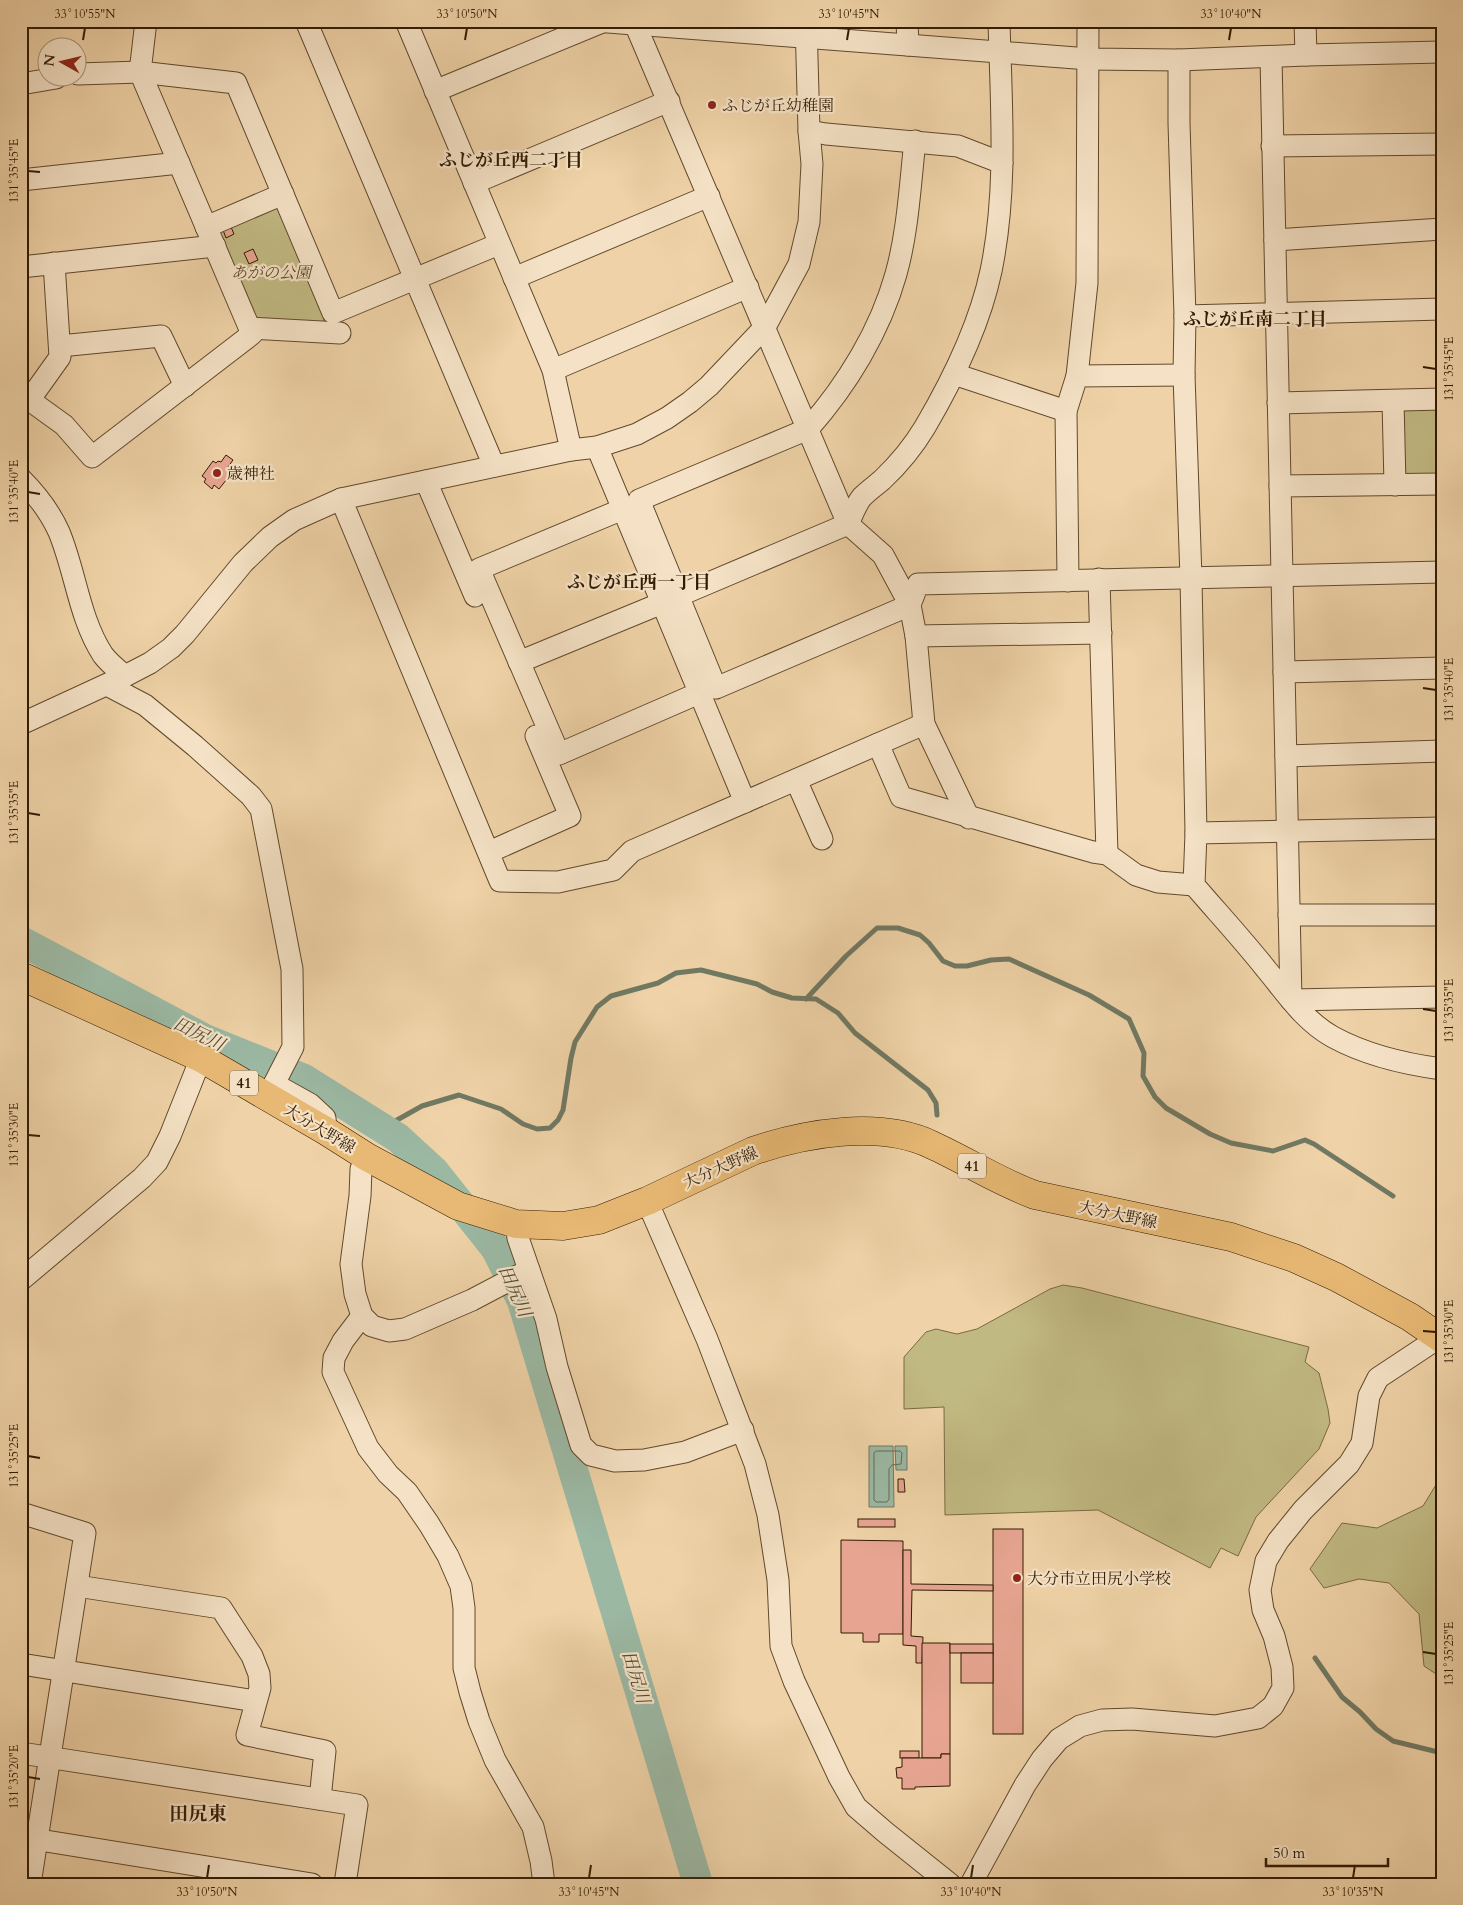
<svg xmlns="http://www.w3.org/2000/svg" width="1463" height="1905" font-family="Cardo,'Noto Serif JP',serif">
  <rect width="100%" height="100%" fill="#efd2a7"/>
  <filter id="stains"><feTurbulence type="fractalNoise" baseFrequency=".004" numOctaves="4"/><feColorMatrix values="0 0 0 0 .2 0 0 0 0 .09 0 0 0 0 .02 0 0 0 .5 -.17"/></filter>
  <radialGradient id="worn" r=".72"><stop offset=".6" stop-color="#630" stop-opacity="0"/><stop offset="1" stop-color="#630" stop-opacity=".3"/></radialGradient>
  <g fill="#c1b982" stroke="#7a6a42">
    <polygon points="278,202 326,315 322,326 255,322 215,229"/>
    <polygon points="1442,406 1442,478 1403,478 1401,407"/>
    <polygon points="1063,1285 1082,1288 1309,1347 1305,1362 1319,1373 1328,1409 1330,1423 1319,1449 1256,1517 1238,1556 1221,1548 1210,1568 1098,1510 945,1515 944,1407 904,1409 904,1357 926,1332 936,1329 957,1334 977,1329 1050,1289"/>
    <polygon points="1442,1475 1442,1678 1424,1666 1419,1614 1389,1583 1359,1579 1324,1588 1310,1569 1342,1523 1377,1528 1423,1506"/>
  </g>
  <g fill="#9bb8a3" stroke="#717963">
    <polygon points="869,1446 893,1446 894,1507 869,1507"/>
    <polygon points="895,1446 907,1446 907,1470 896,1470"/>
  </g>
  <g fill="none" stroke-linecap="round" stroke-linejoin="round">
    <polygon stroke="#666a52" stroke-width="1" points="877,1451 900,1451 902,1453 901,1464 892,1465 889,1469 889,1499 887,1502 876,1502 874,1500 874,1453"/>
    <g stroke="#717963" stroke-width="5">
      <polyline points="806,999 846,956 877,928 898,928 920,935 929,943 943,961 955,966 967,966 991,960 1009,959 1089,995 1129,1019 1144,1053 1143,1076 1155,1097 1166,1108 1210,1134 1231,1143 1273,1151 1305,1140 1314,1144 1393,1196"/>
      <polyline points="381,1129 422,1106 459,1095 501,1109 523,1124 537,1129 550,1128 558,1120 563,1110 571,1058 575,1042 597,1007 611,996 658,983 676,973 701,970 757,984 772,992 792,998 816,999 838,1013 855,1033 928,1090 936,1103 937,1115"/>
      <polyline points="1315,1658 1342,1697 1360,1712 1376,1729 1393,1741 1442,1753"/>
    </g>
    <polyline stroke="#9bb8a3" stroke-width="30" points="21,941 205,1039 304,1079 398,1138 434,1171 496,1249 522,1301 698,1884"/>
  </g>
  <g fill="#e7a591" stroke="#321b02">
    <polygon points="231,227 234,234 226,238 223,230"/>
    <polygon points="253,249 258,260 249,264 244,253"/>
    <polygon points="226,455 233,460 228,467 230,469 228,472 231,474 219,489 214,485 212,489 204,482 206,479 202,476 213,461 216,463 218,461 221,462"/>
    <polygon points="898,1479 904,1479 905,1492 898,1492"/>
    <rect x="858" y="1519" width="37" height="8"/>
    <rect x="993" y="1529" width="30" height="205"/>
    <polygon points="841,1540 903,1541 903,1634 879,1634 879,1642 863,1642 863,1633 841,1633"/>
    <polygon points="903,1550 911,1550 911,1584 993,1585 993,1591 912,1590 911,1636 923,1637 922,1663 916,1663 916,1646 903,1645"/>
    <polygon points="922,1643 950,1643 950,1754 941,1754 941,1758 922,1758"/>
    <rect x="950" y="1644" width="43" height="9"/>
    <rect x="961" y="1653" width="32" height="30"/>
    <rect x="900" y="1751" width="19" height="7"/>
    <polygon points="941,1754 950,1754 950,1786 915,1787 915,1789 902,1789 902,1778 897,1778 896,1768 902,1767 902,1758 941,1758"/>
  </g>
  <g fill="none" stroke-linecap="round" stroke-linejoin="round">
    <defs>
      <g id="minor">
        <polyline points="306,21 494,466"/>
        <polyline points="406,21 553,370 571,450"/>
        <polyline points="595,21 1089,59 1179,60 1306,55 1442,52"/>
        <polyline points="636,21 635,24 848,524 883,555 910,605 916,636 924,724 969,818"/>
        <polyline points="907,21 908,45"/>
        <polyline points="1305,21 1306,55"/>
        <polyline points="1271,57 1291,1000 1442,997"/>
        <path d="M 1179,60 L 1179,123 L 1185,316 L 1184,375 L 1191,578 L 1196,833 L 1194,885 C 1218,913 1243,940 1266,969 C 1286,993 1304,1021 1333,1037 C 1366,1055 1404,1064 1442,1069"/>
        <polyline points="78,74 140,72 236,83 333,313 499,244"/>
        <polyline points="21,84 56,78"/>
        <polyline points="435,91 602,22"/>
        <polyline points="809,131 826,134 958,146 1002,163"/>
        <path d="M 915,141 C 910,185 908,231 896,274 C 880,331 847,385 808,429 L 639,500 L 716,688 L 910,605 L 918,584 L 1442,572"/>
        <polyline points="1272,146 1442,144"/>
        <polyline points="21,180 179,163"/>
        <polyline points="474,183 669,101"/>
        <polyline points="206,227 283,194"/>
        <polyline points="1275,240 1442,229"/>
        <polyline points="21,267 215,246"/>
        <polyline points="514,278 709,196"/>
        <polyline points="1185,316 1442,309"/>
        <polyline points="250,328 340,333"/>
        <polyline points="60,346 161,336 185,386"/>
        <polyline points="553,370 748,287"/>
        <polyline points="954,374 1066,411"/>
        <polyline points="1077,376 1087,283 1088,21"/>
        <polyline points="21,394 64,425 92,457 252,334 140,72 146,21"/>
        <polyline points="30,399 60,357 54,263"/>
        <polyline points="1393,401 1395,485"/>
        <polyline points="1278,403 1442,399"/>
        <polyline points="597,447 745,802"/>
        <path d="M 21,479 C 37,495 50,512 59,532 C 76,573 79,618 103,655 C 109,663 118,670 125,676"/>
        <polyline points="426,481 475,596"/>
        <polyline points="1280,486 1442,484"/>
        <polyline points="341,499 500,881 558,882 613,870 632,851 924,724"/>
        <polyline points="623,509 479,569 559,754 699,693"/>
        <polyline points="1099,579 1107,854"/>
        <polyline points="1068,581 1066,411 1077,376 1184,375"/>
        <path d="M 678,596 L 848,524 C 852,516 856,504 862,497 C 868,491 875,486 882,480 C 899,464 913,447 925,427 C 952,381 980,323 991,271 C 1008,189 1001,104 999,21"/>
        <polyline points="916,636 1101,633"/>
        <polyline points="519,662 662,603"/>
        <polyline points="1284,672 1442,668"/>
        <polyline points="107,685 145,705 195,746 251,796 261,809 292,969 293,1047 274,1084 310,1104 325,1118 326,1131"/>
        <polyline points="21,724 125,676 150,663 171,648 185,634 243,563 270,537 294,520 341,499 571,450 597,447 637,434 667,418 690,402 709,386 765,327 799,264 809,222 812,164 809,131 806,21"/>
        <polyline points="878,744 901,797 1093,852 1107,854 1136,875 1158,882 1194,885"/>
        <polyline points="1286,756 1442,751"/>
        <polyline points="796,780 822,839"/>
        <polyline points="1196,833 1442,828"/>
        <polyline points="489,852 570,816 536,736"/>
        <polyline points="1289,915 1442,915"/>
        <polyline points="367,1157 361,1169 360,1196 351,1264 355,1294 362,1316 372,1326 389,1331 405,1329 472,1300 529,1270"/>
        <polyline points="647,1201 707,1339 755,1464 768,1515 778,1580 781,1646 794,1681 839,1777 856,1807 885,1832 950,1884"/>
        <polyline points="516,1224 518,1238 546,1319 557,1367 581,1445 591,1455 615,1461 644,1460 685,1452 743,1430"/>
        <polyline points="21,1280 142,1178 157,1162 170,1136 201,1058"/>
        <polyline points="362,1316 343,1341 334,1358 333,1372 368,1448 388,1474 407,1492 429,1524 448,1556 461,1586 464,1608 464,1668 470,1692 479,1721 495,1760 533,1827 541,1861 544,1884"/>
        <polyline points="21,1513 85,1533 30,1884"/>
        <polyline points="77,1586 221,1608 252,1656 259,1674 260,1688 247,1735 325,1751 320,1799"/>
        <polyline points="21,1664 255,1701"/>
        <polyline points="21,1753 357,1805 345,1884"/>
        <polyline points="21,1837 312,1884"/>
        <polyline points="971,1884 1025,1785 1042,1759 1059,1739 1080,1726 1102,1720 1132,1719 1215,1726 1258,1718 1273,1706 1283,1688 1282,1667 1274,1636 1263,1610 1260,1590 1266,1561 1278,1541 1303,1510 1349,1464 1362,1443 1369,1396 1378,1378 1440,1337"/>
      </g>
      <path id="major" d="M 21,976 L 201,1058 L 326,1131 L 367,1157 L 458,1206 L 516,1224 L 563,1226 L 599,1220 L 647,1201 L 753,1151 C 805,1133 880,1120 932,1145 C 967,1161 999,1182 1035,1195 L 1231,1237 L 1294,1258 L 1336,1277 L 1410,1317 L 1442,1339"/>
    </defs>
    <use href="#minor" stroke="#61492b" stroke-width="23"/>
    <use href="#major" stroke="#321b02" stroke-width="29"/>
    <use href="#minor" stroke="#f5e2c6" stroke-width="21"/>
    <use href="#major" stroke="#e8b974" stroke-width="28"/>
  </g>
  <path fill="none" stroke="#321b02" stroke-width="2" d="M 83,40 L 85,28M 465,40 L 467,28M 847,40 L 849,28M 1229,40 L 1231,28M 28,171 L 40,172M 1423,367 L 1436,369M 28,492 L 40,494M 1423,688 L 1436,690M 28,813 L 40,815M 1423,1009 L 1436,1011M 28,1135 L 40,1136M 1423,1331 L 1436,1332M 28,1456 L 40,1458M 1423,1652 L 1436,1654M 28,1777 L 40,1779M 207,1878 L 209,1865M 589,1878 L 591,1865M 971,1878 L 973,1865M 1353,1878 L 1355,1865"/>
  <g fill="#8f2418" stroke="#f5e2c6" stroke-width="2">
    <circle cx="712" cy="105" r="5"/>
    <circle cx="217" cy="473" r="5"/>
    <circle cx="1017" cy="1578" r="5"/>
  </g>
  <g text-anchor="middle" stroke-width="4.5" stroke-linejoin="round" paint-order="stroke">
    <g fill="#f5e2c6" stroke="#6c573d" stroke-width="1">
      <rect x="230" y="1070.5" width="28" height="25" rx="4"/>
      <rect x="958" y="1153.5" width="28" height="25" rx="4"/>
    </g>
    <g font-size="15" font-weight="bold" fill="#321b02">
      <text x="244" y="1088">41</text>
      <text x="972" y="1171">41</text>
    </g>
    <g font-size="16" fill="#321b02" stroke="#f5e2c6" text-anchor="start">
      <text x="722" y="111">ふじが丘幼稚園</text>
      <text x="227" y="479">歳神社</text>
      <text x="1027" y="1584">大分市立田尻小学校</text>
    </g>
    <g font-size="16" font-style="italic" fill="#5d4a28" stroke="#f5e2c6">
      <text x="271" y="278">あがの公園</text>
    </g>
    <g font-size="16" fill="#321b02" stroke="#f5e2c6">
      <text transform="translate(320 1128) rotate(31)" y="6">大分大野線</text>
      <text transform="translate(720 1167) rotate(-24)" y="6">大分大野線</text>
      <text transform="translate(1118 1214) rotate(12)" y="6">大分大野線</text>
    </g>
    <g font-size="18" font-weight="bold" fill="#321b02" stroke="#f5e2c6">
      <text x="511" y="166">ふじが丘西二丁目</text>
      <text x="1255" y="325">ふじが丘南二丁目</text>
      <text x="639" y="588">ふじが丘西一丁目</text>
    </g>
    <g font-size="18" font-style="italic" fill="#524a32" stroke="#f5e2c6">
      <text transform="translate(199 1034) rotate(26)" y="6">田尻川</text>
      <text transform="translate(515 1291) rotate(66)" y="6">田尻川</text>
      <text transform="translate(636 1677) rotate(73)" y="6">田尻川</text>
    </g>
    <g font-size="19" font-weight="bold" fill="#321b02" stroke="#f5e2c6">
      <text x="198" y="1820">田尻東</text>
    </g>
  </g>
  <rect width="1463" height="1905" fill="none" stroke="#efd2a7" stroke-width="55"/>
  <g transform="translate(62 62) rotate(278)"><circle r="24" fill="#f5e2c6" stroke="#a79278"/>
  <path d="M0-4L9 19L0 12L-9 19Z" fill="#8f2418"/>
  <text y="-8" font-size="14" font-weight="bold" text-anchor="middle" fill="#321b02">N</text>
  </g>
  <path d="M1266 1858v8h122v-8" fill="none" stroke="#321b02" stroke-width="2.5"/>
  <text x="1273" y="1858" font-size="15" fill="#321b02" stroke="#f5e2c6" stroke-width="4" paint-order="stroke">50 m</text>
  <rect x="28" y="28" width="1408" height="1850" fill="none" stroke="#321b02" stroke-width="2"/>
  <g font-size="12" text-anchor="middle" fill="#321b02">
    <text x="85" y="18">33°10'55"N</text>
    <text x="467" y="18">33°10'50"N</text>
    <text x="849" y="18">33°10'45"N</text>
    <text x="1231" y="18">33°10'40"N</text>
    <text transform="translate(14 171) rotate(-90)" y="4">131°35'45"E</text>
    <text transform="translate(1449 369) rotate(-90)" y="4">131°35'45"E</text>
    <text transform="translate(14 492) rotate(-90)" y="4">131°35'40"E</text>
    <text transform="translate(1449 690) rotate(-90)" y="4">131°35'40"E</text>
    <text transform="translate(14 813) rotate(-90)" y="4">131°35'35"E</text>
    <text transform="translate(1449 1011) rotate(-90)" y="4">131°35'35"E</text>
    <text transform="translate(14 1135) rotate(-90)" y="4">131°35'30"E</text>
    <text transform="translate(1449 1332) rotate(-90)" y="4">131°35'30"E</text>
    <text transform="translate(14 1456) rotate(-90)" y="4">131°35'25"E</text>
    <text transform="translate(1449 1654) rotate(-90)" y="4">131°35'25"E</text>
    <text transform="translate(14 1777) rotate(-90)" y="4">131°35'20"E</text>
    <text x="207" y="1896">33°10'50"N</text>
    <text x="589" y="1896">33°10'45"N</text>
    <text x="971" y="1896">33°10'40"N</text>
    <text x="1353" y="1896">33°10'35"N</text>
  </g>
  <rect width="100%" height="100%" filter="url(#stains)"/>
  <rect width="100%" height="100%" fill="url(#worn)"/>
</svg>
